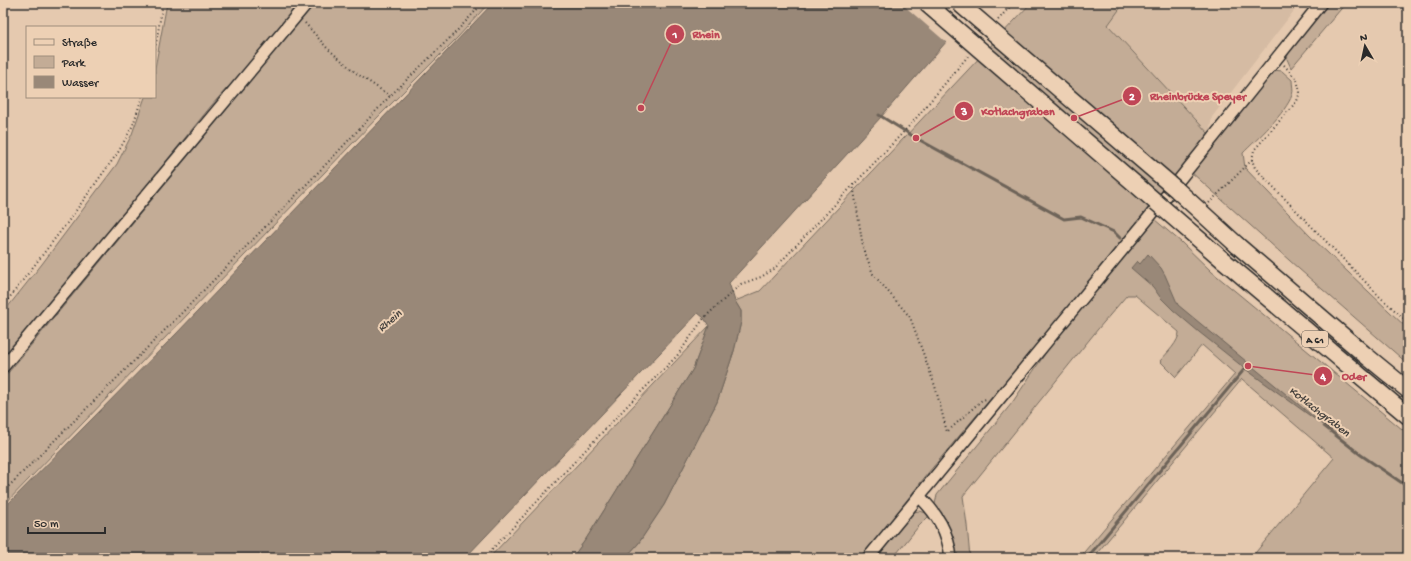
<svg xmlns="http://www.w3.org/2000/svg" width="1411" height="561" font-family="'Gochi Hand',sans-serif">
  <rect width="100%" height="100%" fill="#e5c9af"/>
  <filter id="ink" filterUnits="userSpaceOnUse"><feTurbulence type="fractalNoise" baseFrequency=".025" numOctaves="2"/><feDisplacementMap in="SourceGraphic" scale="8" xChannelSelector="R" yChannelSelector="G"/><feConvolveMatrix kernelMatrix="1 2 1 2 8 2 1 2 1" color-interpolation-filters="sRGB"/></filter>
  <g filter="url(#ink)">
    <polygon fill="#d5bba3" points="1124,3 1300,3 1212,117 1209,134 1108,25"/>
    <g fill="#c3ac96" stroke="#776c60">
      <polygon points="167,3 489,3 458,37 377,118 3,506 3,379 232,103 228,87 211,106 3,362 3,313 42,264 117,164 132,134 145,97 155,97 155,68"/>
      <polygon points="1031,3 1124,3 1108,25 1209,134 1046,333 928,473 862,558 625,558 638,544 664,505 717,402 734,351 741,322 741,311 735,301 760,291"/>
      <polygon points="1324,3 1346,3 1291,68 1287,59 1290,45"/>
      <path d="M 1274,70 L 1282,71 L 1292,80 C 1292,85 1294,91 1292,95 C 1286,113 1257,139 1243,153 L 1245,168 L 1310,236 L 1408,329 L 1408,364 L 1299,269 L 1191,172 Z"/>
      <path d="M 1154,219 L 1181,242 L 1212,272 L 1408,434 L 1408,558 L 1251,558 L 1334,458 L 1242,379 L 1093,558 L 1079,558 L 1235,374 L 1202,345 L 1176,377 L 1160,361 C 1167,353 1179,342 1179,332 L 1135,295 L 1127,295 L 1098,329 L 963,496 L 967,525 L 970,558 L 953,558 L 935,504 L 937,495 L 1012,403 L 1055,339 Z"/>
      <polygon points="709,326 693,369 586,539 572,558 489,558"/>
      <polygon points="919,511 931,514 918,527 893,558 875,558 914,512"/>
    </g>
    <g fill="#998878" stroke="#6d6359">
      <polygon points="493,3 980,3 881,117 729,283 735,301 741,311 741,322 734,351 717,402 664,505 638,544 625,558 572,558 586,539 693,369 709,326 704,318 698,313 465,558 3,558 3,509 176,334"/>
      <polygon points="1148,254 1161,268 1165,275 1178,305 1327,428 1248,371 1199,332 1173,310 1160,297 1153,287 1131,268 1137,261 1140,264"/>
    </g>
    <polygon fill="#e5c9af" points="901,3 978,3 981,5 947,43"/>
    <g fill="none" stroke-linecap="round" stroke-linejoin="round">
      <g stroke="#6d6359" stroke-width="3">
        <polyline points="879,115 916,138 1064,219 1081,217 1114,232 1120,238"/>
        <polyline points="1324,426 1361,455 1408,487"/>
        <polyline points="1087,558 1247,366"/>
      </g>
      <defs>
        <g id="minor">
          <polyline points="3,367 307,3"/>
          <path d="M 919,496 C 937,514 948,531 951,558"/>
          <polyline points="868,558 1147,220 1321,3"/>
        </g>
        <g id="highway">
          <polyline points="1237,245 1364,354 1408,390"/>
          <polyline points="1223,260 1408,416"/>
        </g>
      </defs>
      <use href="#minor" stroke="#2b2b2b" stroke-width="14"/>
      <use href="#highway" stroke="#2b2b2b" stroke-width="19"/>
      <g stroke="#2b2b2b" stroke-width="2" stroke-dasharray="1 3" stroke-linecap="butt">
        <polyline points="998,20 1013,3"/>
        <polyline points="305,23 327,48 356,73 390,96"/>
        <polyline points="155,49 163,3"/>
        <polyline points="1284,65 1297,80 1300,92 1297,101 1254,150 1252,160 1255,168 1381,298 1408,322"/>
        <polyline points="853,184 863,247 873,274 910,317 935,386 947,432 982,400 986,399"/>
        <polyline points="1209,203 1252,160"/>
        <polyline points="3,306 67,223 119,151 133,125 142,97"/>
        <polyline points="3,492 171,324 333,157 390,96 453,35 483,3"/>
        <polyline points="484,558 626,407 677,356 704,318 741,284 761,277 774,269 912,123 968,56"/>
      </g>
      <use href="#minor" stroke="#edd0b4" stroke-width="11"/>
      <use href="#highway" stroke="#edd0b4" stroke-width="16"/>
      <defs>
        <g id="highway-bridge">
          <polyline points="926,3 1223,260"/>
          <polyline points="959,3 1177,190 1237,245"/>
        </g>
      </defs>
      <use href="#highway-bridge" stroke="#2b2b2b" stroke-width="19" stroke-linecap="butt"/>
      <use href="#highway-bridge" stroke="#edd0b4" stroke-width="16"/>
    </g>
  </g>
  <g text-anchor="middle" stroke-width="4" stroke-linejoin="round" paint-order="stroke">
    <rect fill="#edd0b4" stroke="#655c54" stroke-width="1" x="1302" y="331" width="26" height="16" rx="3"/>
    <g font-size="10" font-weight="bold" fill="#2b2b2b">
      <text x="1315" y="343">A 61</text>
    </g>
    <g font-size="12" font-style="italic" fill="#46423e" stroke="#edd0b4">
      <text transform="translate(389 320) rotate(-40)" y="4">Rhein</text>
      <text transform="translate(1320 411) rotate(38)" y="4">Kotlachgraben</text>
    </g>
  </g>
  <path fill="none" stroke="#c04656" stroke-width="1.5" d="M641 108L675 34M1074 118L1132 96M916 138L964 111M1248 366L1323 376"/>
  <g fill="#c04656" stroke="#edd0b4" stroke-width="1.5">
    <circle cx="641" cy="108" r="4"/>
    <circle cx="1074" cy="118" r="4"/>
    <circle cx="916" cy="138" r="4"/>
    <circle cx="1248" cy="366" r="4"/>
    <circle cx="675" cy="34" r="10"/>
    <circle cx="1132" cy="96" r="10"/>
    <circle cx="964" cy="111" r="10"/>
    <circle cx="1323" cy="376" r="10"/>
  </g>
  <g font-size="12" text-anchor="middle" font-weight="bold" fill="#fff">
    <text x="675" y="38">1</text>
    <text x="1132" y="100">2</text>
    <text x="964" y="115">3</text>
    <text x="1323" y="380">4</text>
  </g>
  <g font-size="12" text-anchor="middle" font-weight="bold" fill="#c04656" stroke="#edd0b4" stroke-width="4" stroke-linejoin="round" paint-order="stroke">
    <text x="706" y="38">Rhein</text>
    <text x="1198" y="100">Rheinbrücke Speyer</text>
    <text x="1018" y="115">Kotlachgraben</text>
    <text x="1354" y="380">Oder</text>
  </g>
  <rect width="1411" height="561" fill="none" stroke="#edd0b4" stroke-width="16"/>
  <rect x="8" y="8" width="1395" height="545" fill="none" stroke="#2b2b2b" stroke-width="1.5" filter="url(#ink)"/>
  <rect x="26" y="26" width="130" height="72" fill="#edd0b4" stroke="#9f8e7d"/>
  <rect x="34" y="39" width="20" height="6" fill="#edd0b4" stroke="#9f8e7d"/>
  <text x="62" y="46" font-size="12" fill="#2b2b2b">Straße</text>
  <rect x="34" y="56" width="20" height="12" fill="#c3ac96" stroke="#9f8e7d"/>
  <text x="62" y="66" font-size="12" fill="#2b2b2b">Park</text>
  <rect x="34" y="76" width="20" height="12" fill="#998878" stroke="#9f8e7d"/>
  <text x="62" y="86" font-size="12" fill="#2b2b2b">Wasser</text>
  <g transform="translate(1365 46) rotate(351)" stroke="#edd0b4" stroke-width="3" paint-order="stroke">
  <path d="M0-3L7 15L0 10L-7 15Z" fill="#2b2b2b"/>
  <text y="-6" font-size="11" font-weight="bold" text-anchor="middle" fill="#2b2b2b">N</text>
  </g>
  <path d="M28 527v6h77v-6" fill="none" stroke="#2b2b2b" stroke-width="2"/>
  <text x="34" y="527" font-size="12" fill="#2b2b2b" stroke="#edd0b4" stroke-width="3" paint-order="stroke">50 m</text>
</svg>
